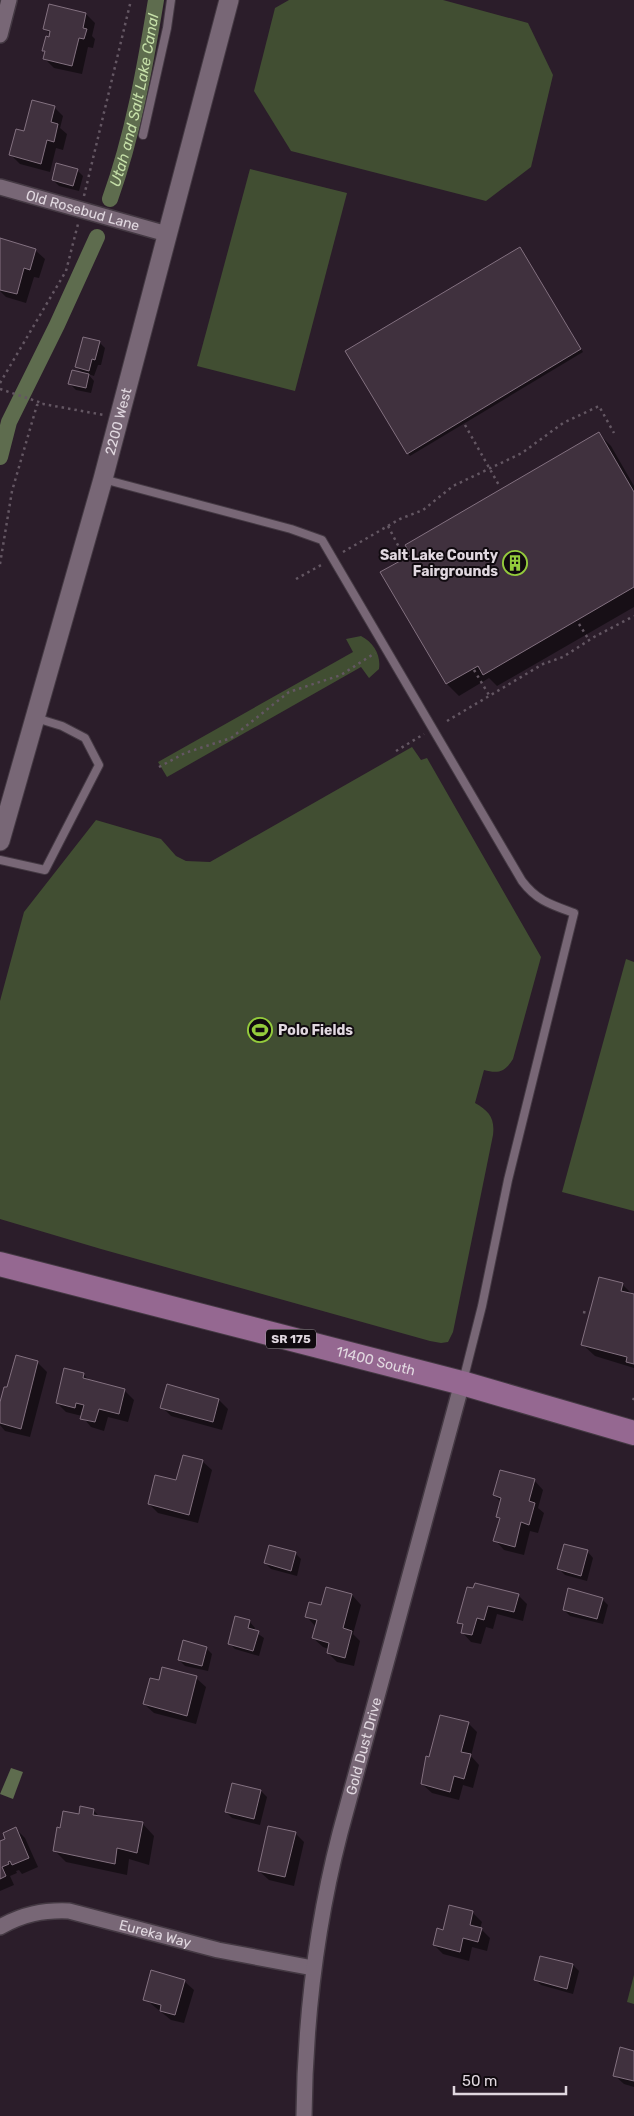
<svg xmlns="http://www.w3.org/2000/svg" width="634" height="2116" font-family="Rubik,sans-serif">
  <rect width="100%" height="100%" fill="#2b1d2a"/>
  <g fill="#414e32">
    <polygon points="289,0 443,0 528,23 553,75 531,167 486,201 291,151 254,91 275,8"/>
    <polygon points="250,169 347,193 295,391 197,366"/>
    <path d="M 361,636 C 374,643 381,655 379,669 L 369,678 L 361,667 L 167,777 L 158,762 L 353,652 L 346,639 Z"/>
    <path d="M 412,747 L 421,760 L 427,758 L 541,957 L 513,1059 C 505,1072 498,1074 484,1070 L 475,1103 C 489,1111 495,1118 493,1135 L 453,1332 L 448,1342 L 441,1343 L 430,1341 L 101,1249 L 0,1219 L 0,1001 L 24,912 L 96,820 L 161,839 L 176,856 L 186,861 L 210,862 Z"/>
    <polygon points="626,959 634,962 634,1211 562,1192"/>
    <polygon points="634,1975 634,2004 627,2002"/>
  </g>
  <polygon fill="#5e6c4e" points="11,1768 23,1772 13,1799 0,1794"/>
  <g fill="#0007">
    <polygon points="86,14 95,23 92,36 95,39 93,48 88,47 82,74 54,68 44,58 46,53 43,50 51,35 44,28"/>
    <polygon points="54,107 63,116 60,128 67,134 63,150 56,148 50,172 20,164 11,155 25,132"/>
    <polygon points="77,170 83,176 79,191 59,186 53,180"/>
    <polygon points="0,240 35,250 45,259 39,278 34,277 26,303 6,297 0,291"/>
    <polygon points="522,251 583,352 410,456 408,453"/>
    <polygon points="99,342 105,348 101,365 98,365 94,376 88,374 94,381 91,393 76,390 70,384 83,373 76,367"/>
    <polygon points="599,434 611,446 634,486 634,607 497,686 489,678 459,696 447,684 382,573"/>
    <polygon points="622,1284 634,1296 634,1368 595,1356 582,1344"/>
    <polygon points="17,1357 38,1363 47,1372 30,1437 5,1431 0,1425 0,1407 8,1389"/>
    <polygon points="65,1370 84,1375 91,1382 124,1390 134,1400 128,1422 108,1417 104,1431 91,1427 82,1416 66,1412 57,1403"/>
    <polygon points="219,1400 228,1409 222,1430 171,1416 162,1407"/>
    <polygon points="202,1461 212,1470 198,1523 158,1513 149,1504"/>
    <polygon points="534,1480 543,1490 538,1508 544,1513 538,1533 530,1531 524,1555 504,1550 495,1540 500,1520 497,1516 501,1502 494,1495"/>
    <polygon points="587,1551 593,1558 587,1581 565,1575 559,1569"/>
    <polygon points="295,1553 301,1559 297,1576 271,1569 265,1563"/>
    <polygon points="468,1588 518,1595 527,1604 523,1621 497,1614 493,1629 486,1627 481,1644 471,1642 462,1632 463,1627 459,1622"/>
    <polygon points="352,1595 361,1605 353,1634 360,1641 354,1666 337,1662 328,1653 329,1649 323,1647 313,1638 316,1627 307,1617 322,1607"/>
    <polygon points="602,1599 608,1605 603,1624 570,1616 564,1610"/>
    <polygon points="249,1621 255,1628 254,1631 264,1638 259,1656 235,1649 229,1643"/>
    <polygon points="206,1648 212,1654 208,1671 185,1666 179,1660"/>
    <polygon points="196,1678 206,1687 196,1724 154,1713 144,1704"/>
    <polygon points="468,1723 477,1732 471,1756 479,1765 473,1788 463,1785 459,1800 432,1793 422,1784 430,1759"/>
    <polygon points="261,1791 267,1797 260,1825 232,1818 226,1812"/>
    <polygon points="93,1810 101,1818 142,1823 154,1836 149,1865 129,1859 127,1875 66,1862 54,1850 61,1829"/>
    <polygon points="16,1829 25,1838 38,1867 22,1874 19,1870 16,1871 17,1873 10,1876 14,1885 0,1891 0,1843 7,1840"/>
    <polygon points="295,1833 304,1842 294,1886 269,1880 259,1871"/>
    <polygon points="450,1907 473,1913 482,1922 480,1928 490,1938 487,1951 472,1947 469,1961 443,1954 434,1945 444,1931"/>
    <polygon points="573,1965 579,1971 573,1994 541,1985 535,1979"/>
    <polygon points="184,1981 194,1990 184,2023 171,2020 145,1999"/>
    <polygon points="634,2052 634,2087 624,2084 614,2075"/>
  </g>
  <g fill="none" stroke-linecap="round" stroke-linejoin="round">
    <g stroke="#5e6c4e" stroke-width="16">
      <path id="s1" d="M 110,199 C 133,135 145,67 156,0"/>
      <polyline points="0,457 9,422 57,325 97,237"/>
    </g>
  </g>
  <g fill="#40313e" stroke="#837180">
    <polygon points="49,4 86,13 83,28 87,29 84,39 79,38 72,66 43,59 45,51 42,51 46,36 49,37 50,31 43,29"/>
    <polygon points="32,100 55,106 51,122 58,124 54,142 47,140 41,164 9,155 16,129 24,131"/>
    <polygon points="56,163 78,169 73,186 52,180"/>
    <polygon points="0,238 36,249 30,270 24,268 17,294 0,290"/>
    <polygon points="520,247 581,349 407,454 345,351"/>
    <polygon points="83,337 100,341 95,360 92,359 89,371 75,367"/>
    <polygon points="72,370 89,374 86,388 68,384"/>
    <polygon points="599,432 634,492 634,587 483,675 478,666 446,684 380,572 411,555 405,545"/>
    <polygon points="599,1277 623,1283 621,1291 634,1294 634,1364 626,1362 627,1357 581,1345"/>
    <polygon points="16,1355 38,1361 21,1429 0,1423 0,1402 4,1387 7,1387"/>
    <polygon points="64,1368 84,1373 83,1378 125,1389 119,1414 99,1409 95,1422 80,1419 84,1405 76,1403 75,1408 56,1403"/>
    <polygon points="167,1384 219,1399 213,1422 160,1408"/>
    <polygon points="183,1455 203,1460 189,1515 148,1504 155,1475 176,1480"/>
    <polygon points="500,1470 535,1479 529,1501 535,1503 529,1525 521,1522 515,1547 493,1541 500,1518 496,1517 501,1498 493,1495"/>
    <polygon points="564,1544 588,1550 581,1576 557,1569"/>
    <polygon points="269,1545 296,1552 291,1571 264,1563"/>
    <polygon points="475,1583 519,1594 514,1612 488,1606 484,1620 477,1618 472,1635 461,1633 463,1624 457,1623 467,1587 473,1588"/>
    <polygon points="326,1587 352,1594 343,1628 352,1631 345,1658 327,1653 329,1643 312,1638 317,1620 305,1617 309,1602 321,1605"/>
    <polygon points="568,1588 603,1598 597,1619 563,1610"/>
    <polygon points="235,1616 250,1620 248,1628 259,1631 253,1651 228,1644"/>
    <polygon points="183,1640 207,1647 202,1666 178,1660"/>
    <polygon points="162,1667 197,1676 187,1716 143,1704 150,1678 159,1680"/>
    <polygon points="440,1715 469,1722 461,1752 471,1754 464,1779 454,1776 450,1792 421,1784 426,1756 429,1757"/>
    <polygon points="232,1783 261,1790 254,1819 225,1812"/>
    <polygon points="80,1806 94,1809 93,1815 143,1822 137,1853 117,1848 115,1864 53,1851 57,1827 60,1828 63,1811 79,1814"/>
    <polygon points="268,1826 296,1832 285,1877 258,1871"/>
    <polygon points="16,1827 29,1858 12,1865 10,1861 8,1862 9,1864 2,1867 6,1876 0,1879 0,1841 5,1839 3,1833"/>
    <polygon points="449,1905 473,1911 470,1925 482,1928 478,1942 463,1938 460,1952 433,1945 437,1928 443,1930"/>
    <polygon points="540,1956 573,1964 567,1989 534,1980"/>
    <polygon points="151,1970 185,1980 175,2015 160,2011 161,2005 143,2000"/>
    <polygon points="620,2047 634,2051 634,2081 613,2076"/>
  </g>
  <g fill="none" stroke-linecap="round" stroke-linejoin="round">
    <defs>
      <g id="service">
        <polyline points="143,135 167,28 171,0"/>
        <path d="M 103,479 L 291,529 L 322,540 L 522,881 C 537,901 552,905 574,913 L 508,1180 L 482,1306 L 463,1381"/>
        <polyline points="0,860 45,870 99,765 85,738 62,726 36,718"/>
      </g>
      <g id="minor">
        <polyline points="0,35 9,0"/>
        <path id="s2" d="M 0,187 L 167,234"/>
        <path id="s3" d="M 0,1927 C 23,1914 43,1910 69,1911 L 218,1950 L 313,1968"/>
        <path id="s4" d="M 304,2116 C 305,2020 316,1926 340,1833 L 462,1383"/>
      </g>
      <g id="tertiary">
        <path id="s5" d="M 0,841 L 103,479 L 229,0"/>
      </g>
      <g id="primary">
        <path id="s6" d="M 0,1264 L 462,1383 L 634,1433"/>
      </g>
    </defs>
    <use href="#service" stroke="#443943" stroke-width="10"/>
    <use href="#minor" stroke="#443943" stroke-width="18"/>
    <use href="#tertiary" stroke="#443943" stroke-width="21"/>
    <use href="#primary" stroke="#443943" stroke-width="26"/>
    <g stroke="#645763" stroke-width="2.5" stroke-dasharray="2.5 4" stroke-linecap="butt">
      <polyline points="84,196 131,0"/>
      <polyline points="0,383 66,271 78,224"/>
      <polyline points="0,389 42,403"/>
      <polyline points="465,425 500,487"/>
      <polyline points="388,526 402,553"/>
      <polyline points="343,552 400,519 423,510 453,486 522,453 563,423 599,406 614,433"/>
      <polyline points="0,564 12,491 37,405 43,404 104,415"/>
      <polyline points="296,579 323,564"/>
      <polyline points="579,624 589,640"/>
      <polyline points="474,670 489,695"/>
      <polyline points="447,721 543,664 563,657 594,637 634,616"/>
      <polyline points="396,751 424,734"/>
      <polyline points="159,767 185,753 231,738 289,692 341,675 375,653"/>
      <polyline points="583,1312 589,1313"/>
      <polyline points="633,1400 634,1398"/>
    </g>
    <use href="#service" stroke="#786776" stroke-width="8"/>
    <use href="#minor" stroke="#786776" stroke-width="15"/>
    <use href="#tertiary" stroke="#786776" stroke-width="19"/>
    <use href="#primary" stroke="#956891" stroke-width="24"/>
  </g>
  <defs>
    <symbol id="building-ring" viewBox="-11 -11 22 22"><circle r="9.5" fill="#100a0f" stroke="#94cc3c" stroke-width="1.5"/><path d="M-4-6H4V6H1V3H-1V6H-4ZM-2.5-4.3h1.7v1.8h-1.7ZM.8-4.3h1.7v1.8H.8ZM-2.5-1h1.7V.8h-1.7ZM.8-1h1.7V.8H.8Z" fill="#94cc3c"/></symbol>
    <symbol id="stadium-ring" viewBox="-11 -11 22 22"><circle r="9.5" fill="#100a0f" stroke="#94cc3c" stroke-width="1.5"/><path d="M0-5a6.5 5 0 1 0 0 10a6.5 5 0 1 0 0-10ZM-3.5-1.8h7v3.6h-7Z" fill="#94cc3c"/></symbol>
  </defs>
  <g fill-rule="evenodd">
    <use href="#building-ring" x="501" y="549" width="28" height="28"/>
    <use href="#stadium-ring" x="246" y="1016" width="28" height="28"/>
  </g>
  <g text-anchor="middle" stroke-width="4" stroke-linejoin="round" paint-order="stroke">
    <rect fill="#100a0f" stroke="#a29aa1" stroke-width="1" x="266" y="1329.5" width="50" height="19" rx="4"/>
    <g font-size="12" font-weight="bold" fill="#e1d8e0">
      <text x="291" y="1343">SR 175</text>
    </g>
    <g font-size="14" fill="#e1d8e0" stroke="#100a0f">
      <text dy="5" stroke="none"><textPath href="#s2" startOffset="86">Old Rosebud Lane</textPath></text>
      <text dy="5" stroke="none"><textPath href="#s5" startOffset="436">2200 West</textPath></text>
      <text dy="5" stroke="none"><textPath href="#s6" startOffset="388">11400 South</textPath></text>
      <text dy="5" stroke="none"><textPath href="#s4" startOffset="376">Gold Dust Drive</textPath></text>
      <text dy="5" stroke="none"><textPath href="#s3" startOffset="161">Eureka Way</textPath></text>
    </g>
    <g font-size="14" font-weight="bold" fill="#e1d8e0" stroke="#100a0f" text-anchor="end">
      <text x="498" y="560">Salt Lake County<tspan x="498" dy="16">Fairgrounds</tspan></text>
      <text x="278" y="1035" text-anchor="start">Polo Fields</text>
    </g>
    <g font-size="15" font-style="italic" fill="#c5dfa8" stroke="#100a0f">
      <text dy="5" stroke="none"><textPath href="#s1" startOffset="102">Utah and Salt Lake Canal</textPath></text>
    </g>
  </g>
  <path d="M454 2086v8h112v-8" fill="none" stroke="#e1d8e0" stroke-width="2.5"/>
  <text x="462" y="2086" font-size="15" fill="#e1d8e0" stroke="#100a0f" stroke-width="4" paint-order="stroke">50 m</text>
</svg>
